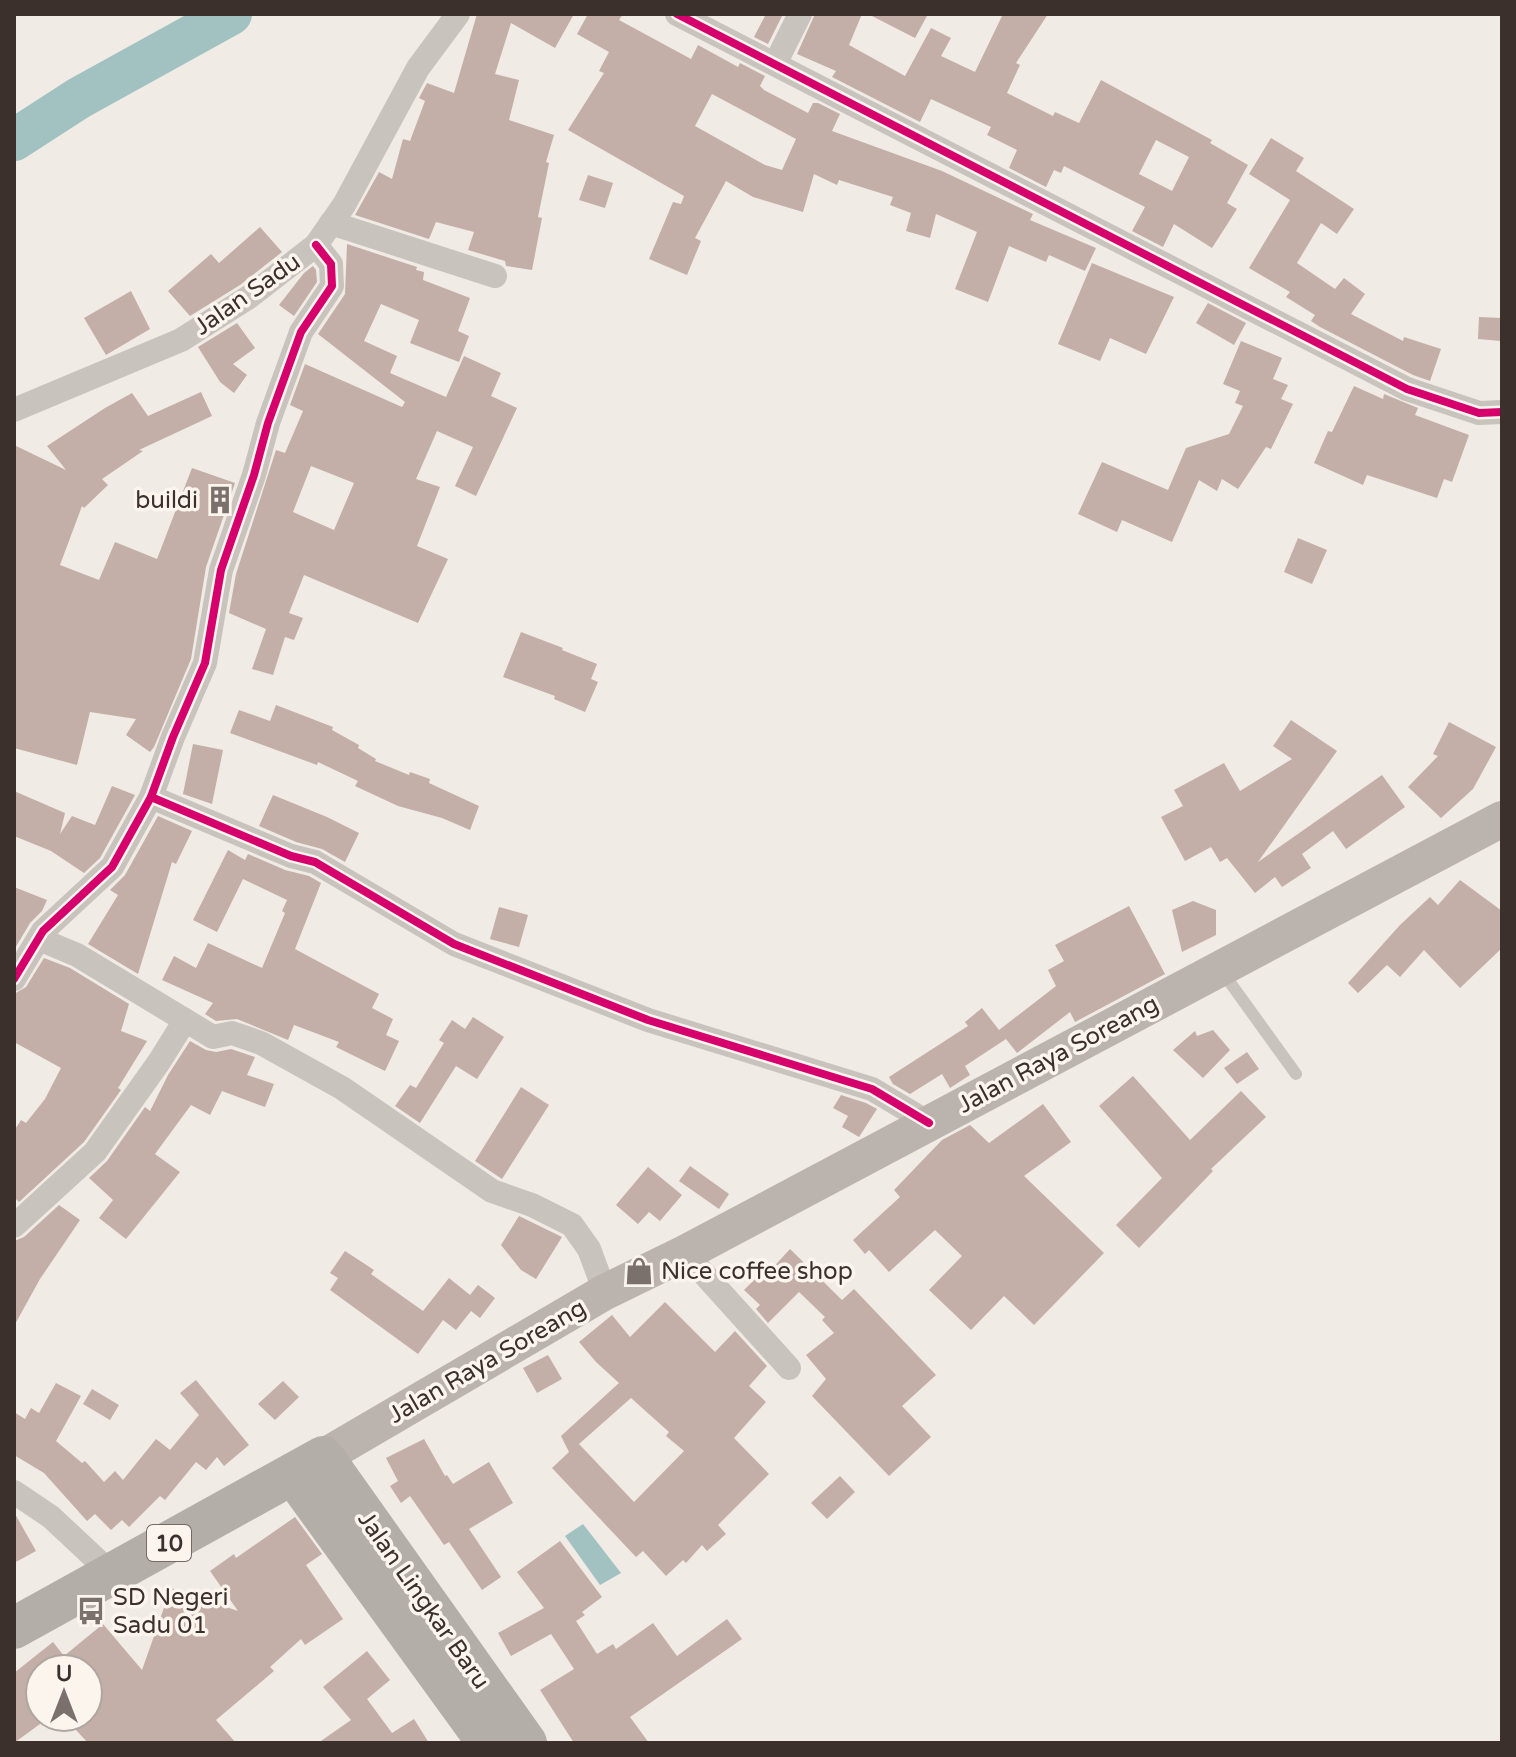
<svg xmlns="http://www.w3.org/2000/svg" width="1516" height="1757" font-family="'Varela Round',sans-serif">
  <rect width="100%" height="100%" fill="#f0ebe5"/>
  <polygon fill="#a1c2c1" points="583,1524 621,1573 600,1585 565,1536"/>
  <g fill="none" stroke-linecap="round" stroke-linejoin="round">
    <polyline stroke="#a1c2c1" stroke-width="42" points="14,140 79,98 231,14"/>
  </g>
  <g fill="#c3afa7" fill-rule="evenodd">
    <polygon points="477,14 574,14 555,48 511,23 495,74 519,80 509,120 554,135 546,162 549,163 538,217 542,218 532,270 506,266 505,261 468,250 474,232 436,222 429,239 355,215 379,172 392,179 403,139 410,141 425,101 419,98 427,83 454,93"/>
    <path d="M 588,14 L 623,14 L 619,20 L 691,59 L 698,45 L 738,67 L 740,63 L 765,76 L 760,86 L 764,90 L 808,113 L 813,103 L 818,103 L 840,114 L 832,131 L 942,171 L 1033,214 L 1030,220 L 1096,248 L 1085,271 L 1049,255 L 1046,262 L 1009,246 L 988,302 L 955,289 L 977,232 L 936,214 L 930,238 L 906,231 L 911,213 L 890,205 L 893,197 L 839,180 L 837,185 L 814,174 L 803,212 L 753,197 L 726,181 L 695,238 L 701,241 L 687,275 L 649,259 L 673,202 L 681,204 L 684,196 L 568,130 L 604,73 L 599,71 L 609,52 L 577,34 ZM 712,94 L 796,139 L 782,170 L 765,165 L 695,126 Z"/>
    <polygon points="766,14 783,14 768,44 754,37"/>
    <path d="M 815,14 L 862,14 L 849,45 L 905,76 L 931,28 L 951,38 L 941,56 L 975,72 L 1003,14 L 1048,14 L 1016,63 L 1020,65 L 1007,93 L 1053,116 L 1055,112 L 1079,123 L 1101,80 L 1212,140 L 1210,143 L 1248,165 L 1227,203 L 1237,209 L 1212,248 L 1174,224 L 1163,247 L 1132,231 L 1145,207 L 1064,166 L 1061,173 L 1054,170 L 1046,187 L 1009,168 L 1017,150 L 987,135 L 991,127 L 931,99 L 920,122 L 832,77 L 836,71 L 797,54 ZM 1156,140 L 1189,157 L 1172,191 L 1139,174 Z"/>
    <polygon points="868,14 928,14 915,38"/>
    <polygon points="1271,138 1304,158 1296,171 1354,209 1337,234 1321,223 1297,263 1335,289 1344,278 1365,294 1351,314 1403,341 1404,337 1441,349 1430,381 1413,375 1320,327 1311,321 1315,315 1286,297 1290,292 1249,268 1290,200 1249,174"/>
    <polygon points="588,175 613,183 605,208 579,200"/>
    <polygon points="260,227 282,252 240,285 190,316 168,291 211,254 219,263"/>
    <path d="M 347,244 L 417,267 L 416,270 L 424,272 L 423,280 L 470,298 L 458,331 L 469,336 L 459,362 L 410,343 L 419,320 L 381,304 L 364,341 L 397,356 L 390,373 L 446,397 L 464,356 L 501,373 L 491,396 L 517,408 L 476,496 L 455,486 L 473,447 L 437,431 L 416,479 L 440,487 L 417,546 L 448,559 L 418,623 L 304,575 L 289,613 L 303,618 L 294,640 L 285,637 L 273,675 L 252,669 L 266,629 L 229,613 L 236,574 L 276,450 L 285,453 L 303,411 L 290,405 L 305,364 L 402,407 L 405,402 L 318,334 L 345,294 ZM 311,466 L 354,483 L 334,530 L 293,512 Z"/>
    <polygon points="1092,263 1174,297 1146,354 1110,338 1100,361 1058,344"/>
    <polygon points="313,266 316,270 317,282 294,316 279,305 304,273"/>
    <polygon points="131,291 150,329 106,355 84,318"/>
    <polygon points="1208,303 1246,323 1234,345 1196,323"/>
    <polygon points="1479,317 1502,318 1501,341 1478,339"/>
    <polygon points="237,323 255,348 233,364 247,375 234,393 220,382 198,347"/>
    <polygon points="1241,341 1282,358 1273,379 1288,385 1281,399 1293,404 1271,449 1266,447 1238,489 1222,479 1217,491 1199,480 1172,542 1122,520 1117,532 1078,514 1102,462 1168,490 1186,448 1229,434 1243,406 1235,403 1240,391 1223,384"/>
    <polygon points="1354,386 1383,399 1384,394 1418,408 1415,415 1469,435 1452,482 1444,479 1437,498 1367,475 1363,485 1314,463 1328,431 1332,432"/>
    <polygon points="201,392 212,416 139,450 143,451 102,479 108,485 84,508 82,506 60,565 99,580 115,542 157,559 192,468 235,483 206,567 191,659 154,747 150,752 126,735 136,719 90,712 77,765 14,748 14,445 66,470 47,446 105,408 132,393 148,416"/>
    <polygon points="1298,538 1327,550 1312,584 1284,572"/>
    <polygon points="521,632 563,648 562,650 597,664 591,679 598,682 585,712 554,699 555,696 503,677"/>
    <polygon points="276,705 333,727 332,730 359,745 358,748 376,759 375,761 409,775 410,772 430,779 429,783 479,806 470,830 442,818 398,806 355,786 358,781 318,762 317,765 230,733 239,710 270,721"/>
    <polygon points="1291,720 1337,751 1258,862 1382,775 1405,807 1346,849 1333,831 1302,854 1311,868 1282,887 1275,877 1255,893 1227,858 1220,862 1211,847 1185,861 1161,817 1183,806 1174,790 1224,763 1240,791 1292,759 1273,746"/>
    <polygon points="1449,722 1496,747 1473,789 1441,818 1408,787 1438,756 1433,754"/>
    <polygon points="193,744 223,750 212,804 183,794"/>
    <polygon points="112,786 135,795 100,858 84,873 51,851 14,836 14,791 65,813 60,834 72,816 95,825"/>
    <polygon points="273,795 327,817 359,833 345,862 322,849 296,842 259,826"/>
    <polygon points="158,816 192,831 176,864 172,862 138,974 88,944 118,895 110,890 125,875"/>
    <polygon points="228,850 245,860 248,854 285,870 309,876 321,883 295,949 379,994 372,1008 393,1019 386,1035 399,1041 385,1071 336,1047 339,1042 294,1025 288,1040 237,1019 216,1021 205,1014 213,1003 162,980 174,956 196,968 208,943 262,968 285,913 282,911 287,900 243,879 217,932 193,920"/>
    <polygon points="1460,880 1502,911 1502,948 1460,988 1424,950 1400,977 1387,965 1358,993 1348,983 1400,925 1430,897 1438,905"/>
    <polygon points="14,887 47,900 42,911 30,923 14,950"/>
    <polygon points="1193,901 1216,910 1216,935 1182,952 1172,910"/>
    <polygon points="1129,906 1165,974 1075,1022 1070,1012 1017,1053 1006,1039 965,1066 970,1075 950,1088 942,1074 910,1094 893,1084 889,1077 968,1026 965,1022 982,1008 999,1030 1056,986 1048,970 1064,961 1055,945"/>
    <polygon points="499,907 528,915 519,947 490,939"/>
    <polygon points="44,958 70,968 129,1004 121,1031 147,1041 118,1088 121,1090 84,1142 19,1202 14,1197 14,1131 21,1120 26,1123 45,1099 61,1068 14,1042 14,994 26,987"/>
    <polygon points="473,1017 504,1037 477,1079 456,1066 420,1123 395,1106 410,1085 416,1088 444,1043 439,1040 452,1020 465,1029"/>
    <polygon points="1213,1030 1230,1050 1203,1078 1173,1050 1195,1031 1197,1036"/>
    <polygon points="190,1041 206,1050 216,1052 231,1049 255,1057 247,1075 274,1084 265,1107 222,1091 210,1115 191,1105 155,1154 180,1172 126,1239 99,1218 113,1200 89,1178 107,1161 145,1107 150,1111 168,1075"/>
    <polygon points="1247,1052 1259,1069 1237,1084 1224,1068"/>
    <polygon points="1133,1076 1190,1140 1241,1091 1266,1117 1211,1169 1213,1171 1139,1248 1116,1225 1162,1178 1099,1106"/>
    <polygon points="521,1087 549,1105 502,1179 475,1161"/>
    <polygon points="841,1095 866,1103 877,1109 859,1137 842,1127 848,1116 833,1108"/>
    <polygon points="1043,1104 1071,1142 1024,1176 1104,1253 1034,1325 1004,1296 971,1330 929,1290 962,1256 935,1230 889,1272 869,1250 865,1254 853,1240 900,1197 894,1190 942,1140 970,1125 989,1143"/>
    <polygon points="690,1166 729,1194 719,1209 679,1181"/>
    <polygon points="648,1167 682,1195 660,1221 649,1212 638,1224 616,1205"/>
    <polygon points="59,1205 80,1220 40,1279 14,1326 14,1241 24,1237"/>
    <polygon points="519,1216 562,1237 536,1279 521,1270 501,1245"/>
    <polygon points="790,1249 842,1300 854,1289 936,1375 902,1406 931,1437 889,1476 812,1396 826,1379 806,1355 834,1333 822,1320 825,1317 799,1292 768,1323 756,1309 760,1305 744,1290 764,1270 767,1274"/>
    <polygon points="345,1251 374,1270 371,1274 423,1311 449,1278 470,1295 478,1285 495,1298 480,1318 471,1311 456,1330 443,1320 418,1354 330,1290 338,1278 330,1273"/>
    <path d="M 665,1302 L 715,1352 L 735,1331 L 767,1366 L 749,1386 L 766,1402 L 734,1438 L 769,1474 L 718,1525 L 726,1534 L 707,1551 L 702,1545 L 686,1563 L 683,1560 L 666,1576 L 643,1551 L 636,1557 L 552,1468 L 569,1452 L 561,1436 L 619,1383 L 596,1362 L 579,1342 L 612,1315 L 630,1337 ZM 631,1398 L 669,1432 L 666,1436 L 684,1451 L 634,1502 L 579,1444 Z"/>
    <polygon points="548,1355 562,1379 537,1393 523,1368"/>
    <polygon points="196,1380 249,1445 224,1466 217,1457 206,1470 196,1462 165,1500 160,1496 129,1527 122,1520 111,1530 95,1514 87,1521 44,1473 14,1455 14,1412 25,1419 31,1408 39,1413 56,1383 81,1396 56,1441 82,1463 85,1461 104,1482 115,1471 123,1480 156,1439 170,1450 199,1415 180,1393"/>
    <polygon points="283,1381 299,1397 275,1420 258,1404"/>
    <polygon points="92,1389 119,1405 110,1420 83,1404"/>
    <polygon points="424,1439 445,1476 447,1475 453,1484 489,1462 513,1503 469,1529 501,1577 482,1590 449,1542 444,1545 410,1496 401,1503 390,1486 398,1481 386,1458"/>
    <polygon points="840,1476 855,1492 827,1519 811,1503"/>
    <polygon points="14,1512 36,1551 14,1563"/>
    <polygon points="295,1517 322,1554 306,1565 343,1619 305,1645 301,1639 270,1667 274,1671 216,1720 236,1743 88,1743 64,1717 88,1717 88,1669 40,1669 40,1724 14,1743 14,1673 53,1642 64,1656 103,1624 142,1670 171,1588 238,1611 210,1571 234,1554 236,1558"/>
    <polygon points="560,1541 602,1597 582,1612 585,1615 576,1621 597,1654 613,1644 616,1649 653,1623 677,1656 727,1619 742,1639 630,1717 649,1743 574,1743 540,1690 574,1669 551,1634 511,1656 498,1633 544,1608 517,1572"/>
    <polygon points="367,1651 390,1680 367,1699 392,1733 414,1719 429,1743 318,1743 351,1720 323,1687"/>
  </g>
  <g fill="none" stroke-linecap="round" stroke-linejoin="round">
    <polyline stroke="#c9c3be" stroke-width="12" points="1221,970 1296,1074"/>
    <g stroke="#c9c3be" stroke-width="24">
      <polyline points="677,14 1407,389 1479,413 1502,412"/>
      <polyline points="775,64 800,14"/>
      <polyline points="331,223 495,276"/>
      <polyline points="14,410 181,340 249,297 316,245 344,205 418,68 458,14"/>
      <polyline points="151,797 291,856 315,862 454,944 648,1020 872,1089 929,1123"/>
      <polyline points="39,939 77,955 213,1037 232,1033 261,1043 342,1088 492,1191 532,1205 572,1225 589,1249 605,1292"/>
      <polyline points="14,979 43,931 112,867 151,797 173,737 205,663 221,570 254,475 268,423 301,332 332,286 331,264 316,245"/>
      <polyline points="14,1226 95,1152 159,1062 184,1022"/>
      <polyline points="685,1253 789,1368"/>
      <polyline points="14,1492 51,1517 112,1574"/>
    </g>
    <polyline stroke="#bab3ae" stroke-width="36" points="323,1457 605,1292 685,1253 1502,819"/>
    <g stroke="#b4aea8" stroke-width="42">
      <polyline points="293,1474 488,1743"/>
      <polyline points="14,1628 323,1457 526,1743"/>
    </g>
    <defs>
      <g id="cycleway">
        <polyline points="677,14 1407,389 1479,413 1502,412"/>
        <polyline points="151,797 291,856 315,862 454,944 648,1020 872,1089 929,1123"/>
        <polyline points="14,979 43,931 112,867 151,797 173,737 205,663 221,570 254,475 268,423 301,332 332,286 331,264 316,245"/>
      </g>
    </defs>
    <use href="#cycleway" stroke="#fbf5ee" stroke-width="13"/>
    <use href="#cycleway" stroke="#d6006c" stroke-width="8"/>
  </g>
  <defs>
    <symbol id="building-bare" viewBox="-9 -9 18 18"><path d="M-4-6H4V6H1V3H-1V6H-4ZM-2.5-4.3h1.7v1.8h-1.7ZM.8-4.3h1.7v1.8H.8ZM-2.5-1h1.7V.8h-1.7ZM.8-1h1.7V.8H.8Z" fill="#7a716c" stroke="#fbf5ee" stroke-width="2.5" paint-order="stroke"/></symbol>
    <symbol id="shop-bare" viewBox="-9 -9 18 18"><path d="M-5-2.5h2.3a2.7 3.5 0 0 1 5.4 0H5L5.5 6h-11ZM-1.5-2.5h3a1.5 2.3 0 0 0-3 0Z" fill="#7a716c" stroke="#fbf5ee" stroke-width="2.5" paint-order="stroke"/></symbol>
    <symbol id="bus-bare" viewBox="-9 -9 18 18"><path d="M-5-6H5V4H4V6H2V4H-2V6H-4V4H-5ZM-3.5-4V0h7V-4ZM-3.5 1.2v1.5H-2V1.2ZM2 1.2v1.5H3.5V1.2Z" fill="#7a716c" stroke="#fbf5ee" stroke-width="2.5" paint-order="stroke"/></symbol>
  </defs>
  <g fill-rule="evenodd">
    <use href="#building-bare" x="200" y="480" width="40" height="40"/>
    <use href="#shop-bare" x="619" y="1251" width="40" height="40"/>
    <use href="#bus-bare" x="71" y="1591" width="40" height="40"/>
  </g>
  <g text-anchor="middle" stroke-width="7" stroke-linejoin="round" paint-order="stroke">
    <rect fill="#fbf5ee" stroke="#756b66" stroke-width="2" x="147" y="1525" width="44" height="36" rx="6"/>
    <g font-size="22" font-weight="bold" fill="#3b302b">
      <text x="169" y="1551">10</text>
    </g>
    <g font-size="24" fill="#3b302b" stroke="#fbf5ee">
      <text transform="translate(247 294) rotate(-35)" y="8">Jalan Sadu</text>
      <text transform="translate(1058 1054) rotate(-28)" y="8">Jalan Raya Soreang</text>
      <text transform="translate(487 1361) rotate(-30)" y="8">Jalan Raya Soreang</text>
      <text transform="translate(424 1600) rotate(55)" y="8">Jalan Lingkar Baru</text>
    </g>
    <g font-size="24" fill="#3b302b" stroke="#fbf5ee" text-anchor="start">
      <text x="198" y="508" text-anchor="end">buildi</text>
      <text x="661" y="1279">Nice coffee shop</text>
      <text x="113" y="1605">SD Negeri<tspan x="113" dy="28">Sadu 01</tspan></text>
    </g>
  </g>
  <rect width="1516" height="1757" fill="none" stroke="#3b302b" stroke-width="32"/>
  <g transform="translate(64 1693)"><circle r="38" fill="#fbf5ee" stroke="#aea6a0" stroke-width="2"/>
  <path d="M0-6L14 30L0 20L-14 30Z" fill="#7a716c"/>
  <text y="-12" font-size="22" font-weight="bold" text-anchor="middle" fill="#3b302b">U</text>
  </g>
</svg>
